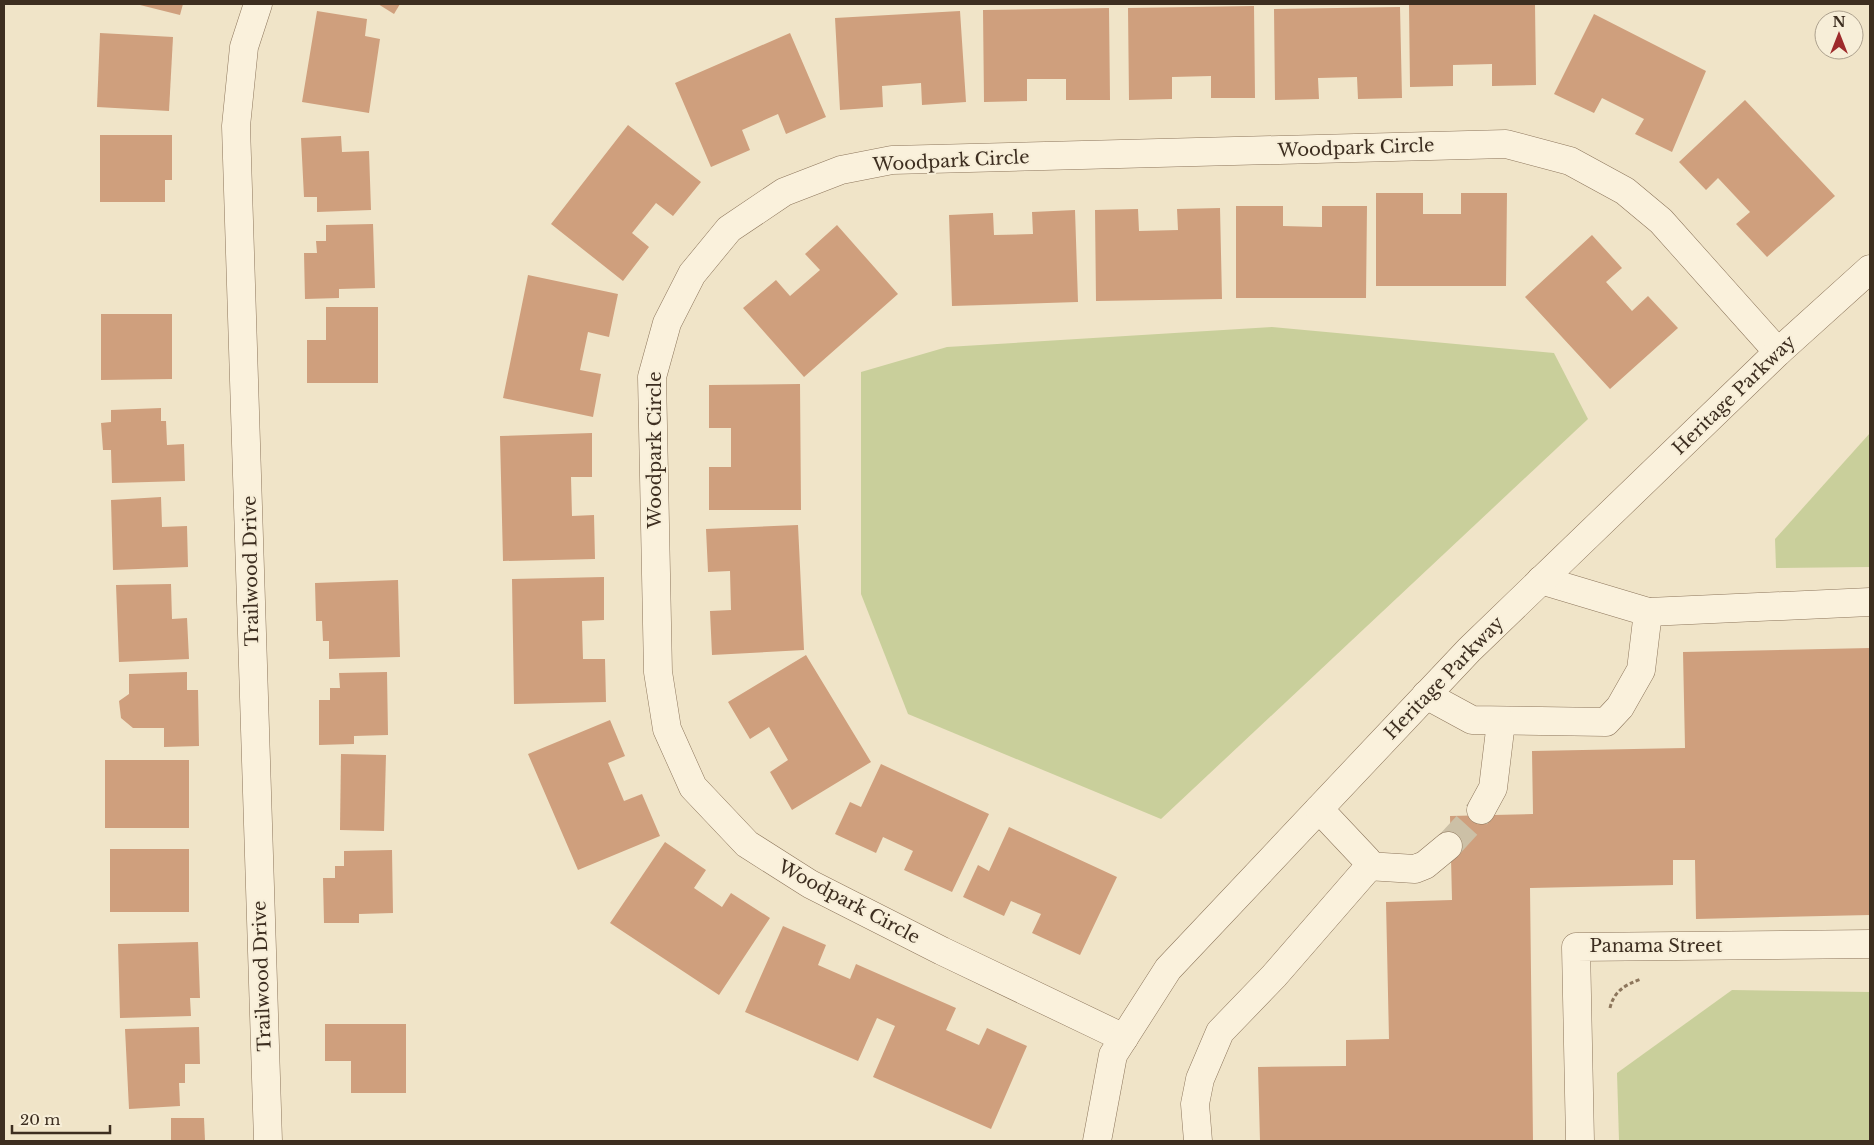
<svg xmlns="http://www.w3.org/2000/svg" width="1874" height="1145" font-family="'Libre Baskerville',serif">
  <rect width="100%" height="100%" fill="#f0e4c8"/>
  <g fill="#c9cf9b">
    <polygon points="1272,327 1554,353 1588,419 1161,819 908,714 861,594 861,372 947,347"/>
    <polygon points="1870,433 1870,567 1776,568 1775,539"/>
    <polygon points="1732,990 1870,992 1870,1141 1619,1141 1617,1073"/>
  </g>
  <g fill="#cf9f7d">
    <polygon points="136,4 183,4 180,15"/>
    <polygon points="378,4 400,4 394,14"/>
    <polygon points="1409,4 1535,4 1536,85 1492,86 1492,64 1453,65 1453,86 1410,87"/>
    <polygon points="1254,6 1255,98 1211,98 1211,76 1172,77 1172,99 1129,100 1128,8"/>
    <polygon points="1400,7 1402,98 1358,99 1357,77 1318,78 1319,99 1275,100 1274,9"/>
    <polygon points="1109,8 1110,100 1066,100 1066,79 1027,79 1027,101 984,102 983,10"/>
    <polygon points="317,11 367,19 365,36 380,39 369,113 302,102"/>
    <polygon points="960,11 966,102 922,105 921,83 882,86 883,107 840,110 835,18"/>
    <polygon points="1594,14 1706,71 1672,152 1635,134 1644,119 1602,98 1594,113 1554,94"/>
    <polygon points="100,33 173,37 169,111 97,107"/>
    <polygon points="790,33 826,117 786,134 778,114 742,130 750,150 711,167 675,83"/>
    <polygon points="1745,100 1835,196 1767,257 1736,224 1750,212 1718,178 1706,190 1679,162"/>
    <polygon points="628,125 701,182 673,216 656,203 632,233 649,247 623,281 551,224"/>
    <polygon points="100,135 172,135 172,180 165,180 165,202 100,202"/>
    <polygon points="341,136 342,152 369,151 371,210 317,212 317,197 304,197 301,138"/>
    <polygon points="1376,193 1423,193 1423,214 1461,214 1461,193 1507,193 1506,286 1376,286"/>
    <polygon points="1236,206 1283,206 1283,226 1322,227 1322,206 1367,206 1366,298 1236,298"/>
    <polygon points="1220,208 1222,299 1096,301 1095,210 1138,209 1139,231 1178,230 1177,209"/>
    <polygon points="1075,210 1078,302 952,306 949,215 993,213 994,235 1033,234 1032,212"/>
    <polygon points="373,224 375,288 339,289 339,298 305,299 304,253 317,253 316,241 326,241 326,225"/>
    <polygon points="837,225 898,294 804,377 743,308 776,280 790,296 820,270 805,254"/>
    <polygon points="1592,235 1622,268 1606,282 1632,311 1648,296 1678,328 1610,389 1525,297"/>
    <polygon points="528,275 618,294 609,337 588,332 580,370 601,374 593,417 503,398"/>
    <polygon points="326,307 378,307 378,383 307,383 307,340 326,340"/>
    <polygon points="101,314 172,314 172,379 101,380"/>
    <polygon points="800,384 801,510 709,510 709,467 731,467 731,428 709,428 709,385"/>
    <polygon points="161,408 161,421 166,421 167,445 184,444 185,481 112,483 111,450 103,450 101,423 111,422 111,410"/>
    <polygon points="592,433 592,477 571,477 572,516 594,515 595,559 503,561 500,436"/>
    <polygon points="161,497 162,527 187,526 188,567 113,570 111,500"/>
    <polygon points="798,525 804,650 712,655 710,611 731,610 730,571 708,572 706,529"/>
    <polygon points="604,577 604,620 582,621 583,659 605,659 606,702 514,704 512,579"/>
    <polygon points="398,580 400,657 329,659 329,641 323,641 322,621 316,621 315,583"/>
    <polygon points="171,584 172,619 187,618 189,659 119,662 116,585"/>
    <polygon points="1870,648 1870,915 1696,919 1695,860 1673,860 1673,885 1530,888 1533,1141 1260,1141 1258,1067 1346,1066 1346,1040 1389,1039 1386,902 1452,900 1450,816 1533,814 1532,751 1685,748 1683,652"/>
    <polygon points="806,655 871,762 792,810 770,772 788,760 769,727 750,739 728,702"/>
    <polygon points="187,672 187,690 198,690 199,746 164,747 164,728 133,728 121,718 119,701 129,694 129,674"/>
    <polygon points="387,672 388,735 354,736 354,744 319,745 319,700 330,700 330,688 340,688 339,673"/>
    <polygon points="610,720 625,756 608,763 624,801 642,794 660,836 578,870 528,754"/>
    <polygon points="341,754 386,755 384,831 340,830"/>
    <rect x="105" y="760" width="84" height="68"/>
    <polygon points="881,764 989,814 952,892 904,870 913,851 883,837 876,853 835,834 850,802 861,807"/>
    <polygon points="1009,827 1117,877 1080,955 1032,933 1041,914 1011,901 1004,916 963,897 978,865 989,871"/>
    <polygon points="665,842 706,870 694,888 722,907 731,893 770,918 719,995 610,923"/>
    <rect x="110" y="849" width="79" height="63"/>
    <polygon points="392,850 393,913 359,914 359,923 324,923 323,878 335,878 335,866 344,866 344,851"/>
    <polygon points="783,926 826,945 818,965 850,979 856,964 956,1008 946,1030 979,1045 987,1028 1027,1046 991,1129 873,1077 895,1026 877,1018 858,1061 745,1012"/>
    <polygon points="198,942 200,998 190,998 191,1016 120,1018 118,944"/>
    <polygon points="325,1024 406,1024 406,1093 351,1093 351,1061 325,1061"/>
    <polygon points="199,1027 200,1064 185,1064 185,1083 179,1083 180,1106 129,1109 125,1029"/>
    <polygon points="171,1118 204,1118 205,1141 171,1141"/>
  </g>
  <g fill="none" stroke-linecap="round" stroke-linejoin="round">
    <polyline stroke="#ccc0a6" stroke-width="28" stroke-dasharray="28 14" stroke-linecap="butt" points="1448,846 1481,810"/>
    <defs>
      <g id="minor">
        <polyline points="258,4 244,47 236,126 268,1141"/>
        <polyline points="1541,580 1648,612 1870,602"/>
        <polyline points="1426,695 1472,720 1606,722 1620,707 1641,670 1648,612"/>
        <polyline points="1481,810 1493,788 1501,722"/>
        <polyline points="1367,866 1415,869 1425,865 1448,846"/>
        <polyline points="1124,1038 942,951 810,884 747,844 693,787 667,729 658,672 652,377 667,323 692,274 729,229 784,192 841,170 892,160 1506,144 1570,161 1625,191 1661,221 1778,352"/>
        <polyline points="1097,1141 1113,1055 1168,969 1469,650 1778,352 1870,269"/>
        <polyline points="1198,1141 1195,1104 1200,1079 1220,1032 1274,976 1367,869 1367,860 1319,809"/>
        <polyline points="1580,1141 1576,947 1870,944"/>
      </g>
    </defs>
    <use href="#minor" stroke="#8d765c" stroke-width="29"/>
    <path stroke="#8d765c" stroke-width="3" stroke-dasharray="4 2.5" stroke-linecap="butt" d="M 1610,1008 C 1614,991 1625,985 1641,979"/>
    <use href="#minor" stroke="#faf1dc" stroke-width="28"/>
  </g>
  <g text-anchor="middle" stroke-width="4" stroke-linejoin="round" paint-order="stroke">
    <g font-size="18" fill="#3d2e20" stroke="#f7eed8">
      <text transform="translate(1356 148) rotate(-2)" y="6">Woodpark Circle</text>
      <text transform="translate(951 161) rotate(-3)" y="6">Woodpark Circle</text>
      <text transform="translate(1734 395) rotate(-44)" y="6">Heritage Parkway</text>
      <text transform="translate(655 450) rotate(-90)" y="6">Woodpark Circle</text>
      <text transform="translate(251 571) rotate(-91)" y="6">Trailwood Drive</text>
      <text transform="translate(1444 678) rotate(-46)" y="6">Heritage Parkway</text>
      <text transform="translate(849 902) rotate(28)" y="6">Woodpark Circle</text>
      <text x="1656" y="952">Panama Street</text>
      <text transform="translate(262 976) rotate(-92)" y="6">Trailwood Drive</text>
    </g>
  </g>
  <rect width="1874" height="1145" fill="none" stroke="#3d2e20" stroke-width="10"/>
  <g transform="translate(1839 35)"><circle r="24" fill="#f7eed8" stroke="#ada18e"/>
  <path d="M0-4L9 19L0 12L-9 19Z" fill="#9e2a2b"/>
  <text y="-8" font-size="14" font-weight="bold" text-anchor="middle" fill="#3d2e20">N</text>
  </g>
  <path d="M12 1125v8h98v-8" fill="none" stroke="#3d2e20" stroke-width="2.5"/>
  <text x="20" y="1125" font-size="15" fill="#3d2e20" stroke="#f7eed8" stroke-width="4" paint-order="stroke">20 m</text>
</svg>
